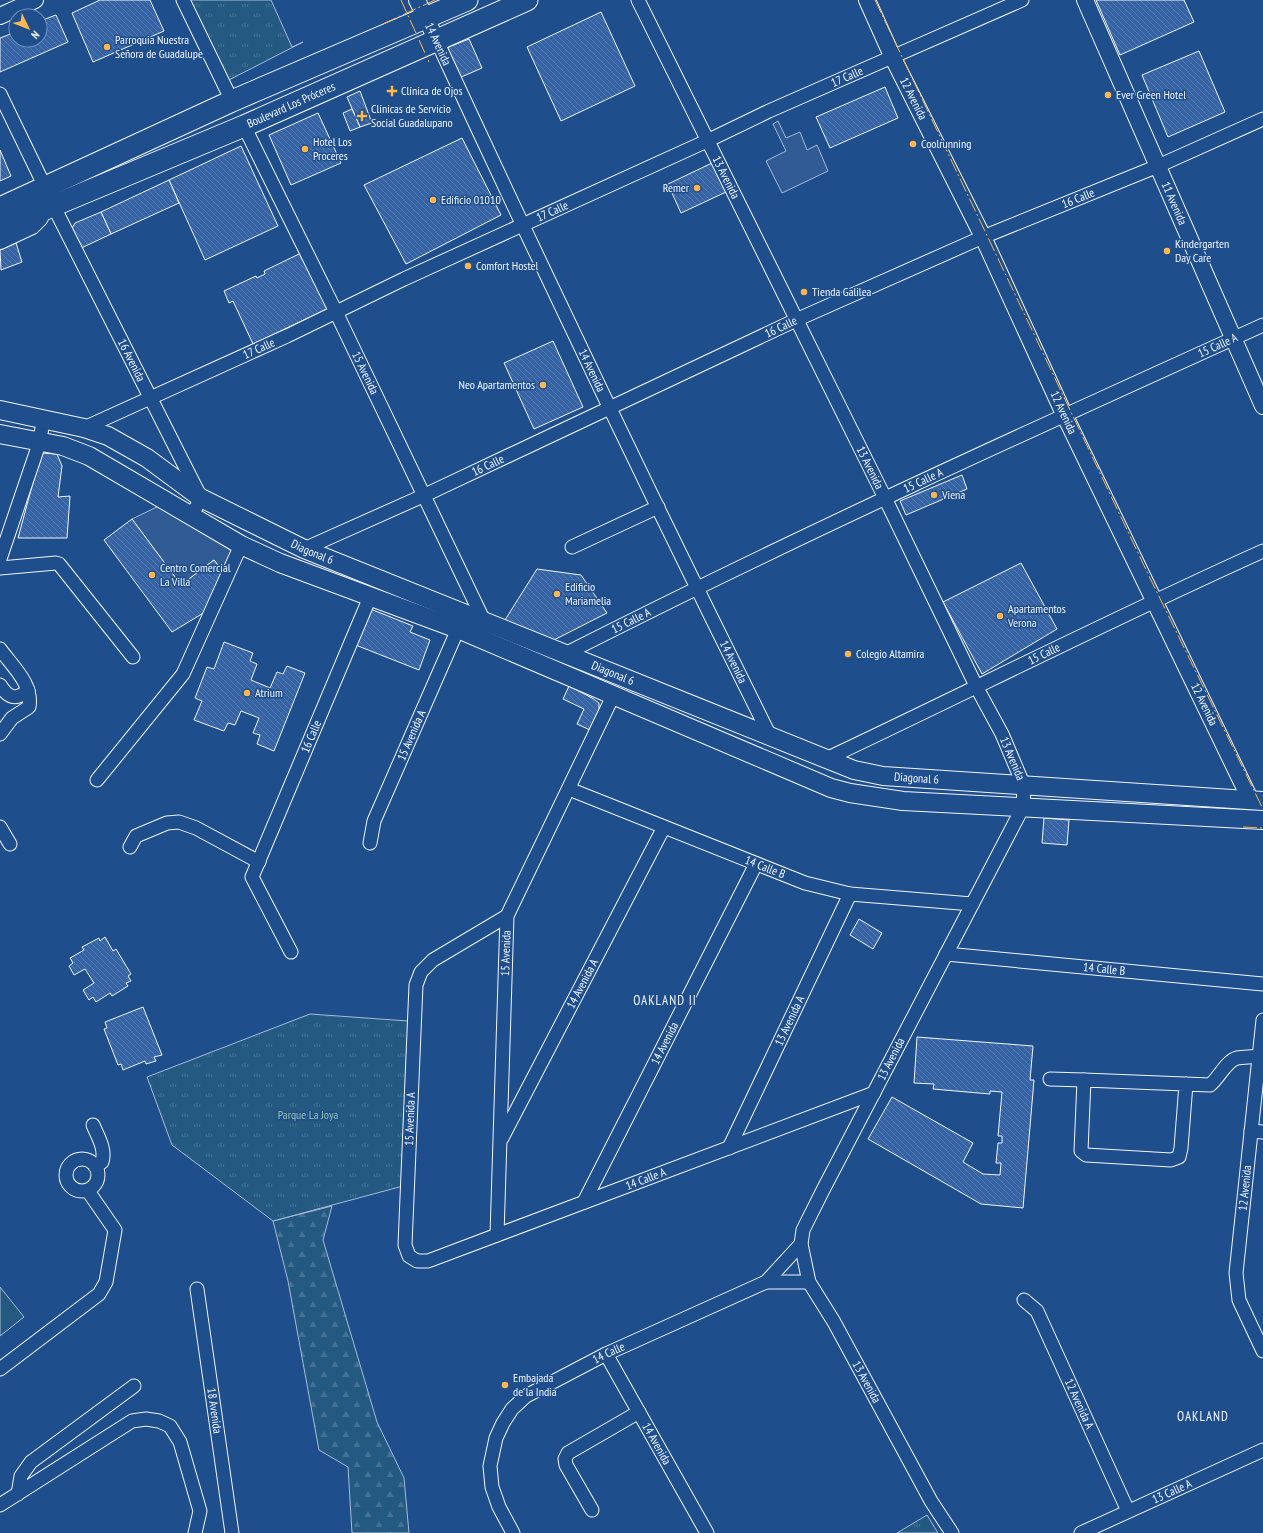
<svg xmlns="http://www.w3.org/2000/svg" width="1263" height="1533" font-family="'PT Sans Narrow',sans-serif">
  <defs>
    <pattern id="forest-firs" width="22" height="20" patternUnits="userSpaceOnUse"><rect width="22" height="20" fill="#245a82"/><path d="M5 1l3.5 6h-7zM16 11l3.5 6h-7z" fill="#447295"/></pattern>
    <pattern id="park-tufts" width="24" height="20" patternUnits="userSpaceOnUse"><rect width="24" height="20" fill="#245a82"/><path d="M3 7l-1-3M5 7V3M7 7l1-3M15 17l-1-3M17 17v-4M19 17l1-3" fill="none" stroke="#447295"/></pattern>
    <pattern id="building-back-hatch" width="6" height="6" patternUnits="userSpaceOnUse"><rect width="6" height="6" fill="#3563a3"/><path d="M-1 5l2 2M0 0l6 6M5-1l2 2" fill="none" stroke="#537ab1"/></pattern>
  </defs>
  <rect width="100%" height="100%" fill="#1f4e8c"/>
  <polygon fill="#245a82" stroke="#a8bbd7" points="0,1287 24,1317 0,1336"/>
  <polygon fill="url(#forest-firs)" stroke="#a8bbd7" points="332,1206 323,1240 377,1422 404,1478 409,1533 352,1533 348,1467 319,1450 288,1281 273,1221"/>
  <g fill="url(#park-tufts)" stroke="#a8bbd7">
    <polygon points="183,0 271,0 292,47 303,42 223,83"/>
    <polygon points="310,1014 408,1021 403,1186 273,1221 172,1145 147,1077"/>
    <polygon points="927,1515 938,1533 897,1533"/>
  </g>
  <g fill="#305b95" stroke="#a8bbd7">
    <polygon points="778,121 786,138 800,132 807,150 817,145 828,171 782,193 766,161 786,151 773,124"/>
    <polygon points="161,505 232,547 224,573 214,560 181,585 132,519"/>
  </g>
  <g fill="url(#building-back-hatch)" stroke="#f2f6ff">
    <polygon points="100,0 150,0 164,31 93,62 72,13"/>
    <polygon points="1096,0 1184,0 1194,22 1120,55"/>
    <polygon points="601,12 635,86 561,121 527,47"/>
    <polygon points="56,15 68,42 0,72 0,38 16,32 16,40 40,40 40,21"/>
    <polygon points="469,39 482,68 459,78 446,48"/>
    <polygon points="1199,51 1225,112 1168,137 1142,75"/>
    <polygon points="885,87 898,118 830,148 816,117"/>
    <polygon points="360,91 372,123 360,127 347,97"/>
    <polygon points="352,109 360,127 350,131 343,113"/>
    <polygon points="318,113 341,163 291,185 269,135"/>
    <polygon points="462,138 501,215 406,264 364,185"/>
    <polygon points="241,146 278,226 205,260 169,180"/>
    <polygon points="0,150 11,176 0,181"/>
    <polygon points="712,163 726,192 681,213 668,184"/>
    <polygon points="169,180 179,203 111,234 101,212"/>
    <polygon points="101,212 111,234 77,250 69,234 75,223"/>
    <polygon points="16,243 22,262 1,270 0,250"/>
    <polygon points="301,253 327,309 253,344 233,301 229,303 224,291 256,276 257,278 265,274 264,271"/>
    <polygon points="553,341 583,407 534,429 504,363"/>
    <polygon points="41,453 57,454 62,466 58,497 70,496 67,538 18,538"/>
    <polygon points="962,475 967,489 906,515 900,501"/>
    <polygon points="132,519 181,585 214,560 224,573 210,609 172,632 104,540"/>
    <polygon points="1021,563 1057,629 982,674 943,602"/>
    <polygon points="537,569 581,575 607,613 550,642 505,620"/>
    <polygon points="368,608 413,626 410,632 430,640 419,670 353,644"/>
    <polygon points="224,642 253,653 250,661 257,664 251,680 270,688 277,672 283,674 287,666 305,673 274,751 257,744 260,735 253,733 259,718 241,711 235,725 228,723 224,731 194,720 202,701 195,698 207,667 214,669"/>
    <polygon points="569,686 592,698 599,703 599,711 590,730 577,724 584,709 563,699"/>
    <polygon points="1044,818 1069,820 1067,845 1042,843"/>
    <polygon points="859,919 882,933 873,949 850,935"/>
    <polygon points="105,937 113,951 116,949 131,974 128,976 131,981 126,983 128,986 112,996 110,993 96,1002 93,997 89,1000 83,990 94,983 85,969 74,975 69,966 73,963 70,958 84,950 82,947 99,938 100,941"/>
    <polygon points="143,1007 162,1055 154,1057 156,1061 146,1064 145,1061 123,1070 121,1064 118,1065 104,1029 107,1028 105,1022"/>
    <polygon points="917,1037 1033,1046 1030,1080 1034,1080 1023,1208 981,1204 868,1139 892,1097 973,1143 963,1162 983,1174 1000,1175 1001,1163 996,1163 998,1143 1002,1143 1002,1136 998,1136 1002,1092 990,1091 990,1094 933,1089 934,1084 914,1083"/>
  </g>
  <g fill="none" stroke-linecap="round" stroke-linejoin="round">
    <defs>
      <g id="minor">
        <polyline points="183,0 232,101"/>
        <path id="s1" d="M 638,0 L 885,498 L 977,688 L 1002,734 L 1024,786 L 1023,807 L 823,1190 L 803,1230 L 801,1244 L 809,1282 L 834,1322 L 931,1501 L 952,1533"/>
        <path id="s2" d="M 437,41 C 545,275 656,507 771,738"/>
        <polyline points="0,94 45,187"/>
        <path id="s3" d="M 244,126 L 336,312 L 484,621"/>
        <path id="s4" d="M 53,205 L 201,498 L 192,515"/>
        <path id="s5" d="M 84,428 L 287,336 L 404,279 L 709,140 L 769,111 L 1022,0"/>
        <polyline points="572,547 658,507"/>
        <path id="s6" d="M 304,549 L 425,495 L 796,320 L 983,237 L 1158,166 L 1263,119"/>
        <polyline points="0,559 38,447 44,419"/>
        <polyline points="0,568 56,563 59,564 133,657"/>
        <path d="M 0,649 C 13,667 33,684 29,707 L 12,718 L 0,734"/>
        <path id="s7" d="M 565,654 C 795,537 1029,431 1263,325"/>
        <path d="M 0,685 C 8,698 16,701 28,690"/>
        <path id="s8" d="M 826,759 C 972,690 1116,617 1263,551"/>
        <polyline points="97,780 183,674 241,545"/>
        <path id="s9" d="M 569,789 L 805,883 L 850,894 L 972,904"/>
        <polyline points="0,827 10,844"/>
        <path id="s10" d="M 370,843 L 374,821 L 458,629"/>
        <polyline points="130,847 136,836 167,823 179,822 196,828 259,862"/>
        <path id="s11" d="M 507,916 L 433,960 L 421,972 L 416,985 L 405,1245 L 409,1256 L 417,1261 L 428,1261 L 874,1093"/>
        <path id="s12" d="M 291,952 L 252,877 L 370,597"/>
        <path id="s13" d="M 946,954 L 1263,984"/>
        <polyline points="1263,1020 1236,1273 1239,1300 1263,1351"/>
        <polyline points="1050,1079 1084,1080"/>
        <path d="M 1186,1084 L 1181,1148 L 1179,1157 L 1171,1160 L 1086,1155 L 1081,1151 L 1084,1080 L 1210,1085 C 1219,1078 1226,1061 1237,1058 C 1244,1057 1252,1057 1259,1056"/>
        <path d="M 93,1125 C 98,1137 106,1149 102,1162 L 95,1166"/>
        <polyline points="1251,1131 1263,1132"/>
        <path id="s14" d="M 502,1138 L 664,827"/>
        <path id="s15" d="M 729,1148 L 850,894"/>
        <circle cx="82" cy="1175" r="16"/>
        <path id="s16" d="M 584,1202 L 756,864"/>
        <path id="s17" d="M 497,1235 L 507,916 L 613,696"/>
        <polyline points="766,1282 809,1282"/>
        <path id="s18" d="M 197,1289 L 232,1533"/>
        <path id="s19" d="M 1024,1300 L 1037,1311 L 1128,1511"/>
        <path id="s20" d="M 606,1354 L 707,1533"/>
        <polyline points="0,1369 99,1294 106,1282 115,1230 88,1191"/>
        <polyline points="18,1494 21,1476 31,1462 134,1386"/>
        <polyline points="0,1505 132,1421 146,1419 159,1421 170,1426 180,1442 200,1511 195,1533"/>
        <polyline points="592,1510 566,1465 565,1459 568,1453 639,1412"/>
        <path id="s21" d="M 513,1533 L 499,1507 L 492,1487 L 490,1466 L 496,1438 L 503,1423 L 512,1409 L 526,1396 L 606,1354 L 766,1282 L 801,1244"/>
        <path id="s22" d="M 1081,1533 L 1263,1450"/>
      </g>
      <g id="tertiary">
        <polyline points="417,0 437,41"/>
        <path id="s23" d="M 867,0 L 893,58 L 983,237 L 1064,414 L 1251,801"/>
        <path id="s24" d="M 1085,0 L 1263,406"/>
        <polyline points="0,16 35,0"/>
        <polyline points="0,241 32,226 40,218"/>
      </g>
      <g id="secondary">
        <path id="s25" d="M 0,410 L 84,428 L 108,436 L 147,458 L 201,498 L 304,549 L 854,770 L 883,776 L 1263,801"/>
        <polyline points="0,434 63,446 89,456 241,545 280,563 458,629 831,788 850,793 903,801 1263,820"/>
      </g>
      <g id="trunk">
        <polyline points="0,208 232,101 467,0"/>
        <path id="s26" d="M 0,228 L 244,126 L 527,0"/>
      </g>
    </defs>
    <use href="#minor" stroke="#f2f6ff" stroke-width="15"/>
    <use href="#tertiary" stroke="#f2f6ff" stroke-width="18"/>
    <use href="#secondary" stroke="#f2f6ff" stroke-width="20"/>
    <use href="#trunk" stroke="#f2f6ff" stroke-width="23"/>
    <use href="#minor" stroke="#1f4e8c" stroke-width="13"/>
    <use href="#tertiary" stroke="#1f4e8c" stroke-width="16"/>
    <use href="#secondary" stroke="#1f4e8c" stroke-width="18"/>
    <use href="#trunk" stroke="#1f4e8c" stroke-width="21"/>
    <g stroke="#ffb74d" stroke-width="1" stroke-dasharray="14 3 2 3" stroke-linecap="butt">
      <polyline points="401,0 429,62"/>
      <polyline points="875,0 1149,576 1263,809"/>
      <polyline points="383,24 435,0"/>
      <polyline points="1243,827 1263,828"/>
    </g>
  </g>
  <g fill="#ffb74d" stroke="#1f4e8c" stroke-width="1.5">
    <circle cx="107" cy="47" r="4"/>
    <path d="M390 85h4v4h4v4h-4v4h-4v-4h-4v-4h4z"/>
    <circle cx="1108" cy="95" r="4"/>
    <path d="M360 110h4v4h4v4h-4v4h-4v-4h-4v-4h4z"/>
    <circle cx="913" cy="144" r="4"/>
    <circle cx="305" cy="149" r="4"/>
    <circle cx="697" cy="188" r="4"/>
    <circle cx="433" cy="200" r="4"/>
    <circle cx="1167" cy="251" r="4"/>
    <circle cx="468" cy="266" r="4"/>
    <circle cx="804" cy="292" r="4"/>
    <circle cx="543" cy="385" r="4"/>
    <circle cx="934" cy="495" r="4"/>
    <circle cx="152" cy="575" r="4"/>
    <circle cx="557" cy="594" r="4"/>
    <circle cx="1000" cy="616" r="4"/>
    <circle cx="848" cy="654" r="4"/>
    <circle cx="247" cy="693" r="4"/>
    <circle cx="505" cy="1385" r="4"/>
  </g>
  <g text-anchor="middle" stroke-width="3" stroke-linejoin="round" paint-order="stroke">
    <g font-size="12" fill="#f2f6ff" stroke="#1f4e8c" text-anchor="start">
      <text x="115" y="44">Parroquia Nuestra<tspan x="115" dy="14">Señora de Guadalupe</tspan></text>
      <text x="401" y="95">Clínica de Ojos</text>
      <text x="1116" y="99">Ever Green Hotel</text>
      <text x="371" y="113">Clínicas de Servicio<tspan x="371" dy="14">Social Guadalupano</tspan></text>
      <text x="313" y="146">Hotel Los<tspan x="313" dy="14">Proceres</tspan></text>
      <text x="921" y="148">Coolrunning</text>
      <text x="689" y="192" text-anchor="end">Remer</text>
      <text x="441" y="204">Edificio 01010</text>
      <text x="1175" y="248">Kindergarten<tspan x="1175" dy="14">Day Care</tspan></text>
      <text x="476" y="270">Comfort Hostel</text>
      <text x="812" y="296">Tienda Galilea</text>
      <text x="535" y="389" text-anchor="end">Neo Apartamentos</text>
      <text x="942" y="499">Viena</text>
      <text x="160" y="572">Centro Comercial<tspan x="160" dy="14">La Villa</tspan></text>
      <text x="565" y="591">Edificio<tspan x="565" dy="14">Mariamelia</tspan></text>
      <text x="1008" y="613">Apartamentos<tspan x="1008" dy="14">Verona</tspan></text>
      <text x="856" y="658">Colegio Altamira</text>
      <text x="255" y="697">Atrium</text>
      <text x="513" y="1382">Embajada<tspan x="513" dy="14">de la India</tspan></text>
    </g>
    <g font-size="12" fill="#f2f6ff" stroke="#1f4e8c">
      <text transform="translate(438 44) rotate(65)" y="4">14 Avenida</text>
      <text dy="4" stroke="none"><textPath href="#s5" startOffset="840">17 Calle</textPath></text>
      <text dy="4" stroke="none"><textPath href="#s23" startOffset="109">12 Avenida</textPath></text>
      <text dy="4" stroke="none"><textPath href="#s26" startOffset="316">Boulevard Los Próceres</textPath></text>
      <text dy="4" stroke="none"><textPath href="#s1" startOffset="198">13 Avenida</textPath></text>
      <text dy="4" stroke="none"><textPath href="#s6" startOffset="850">16 Calle</textPath></text>
      <text dy="4" stroke="none"><textPath href="#s24" startOffset="222">11 Avenida</textPath></text>
      <text dy="4" stroke="none"><textPath href="#s5" startOffset="516">17 Calle</textPath></text>
      <text dy="4" stroke="none"><textPath href="#s6" startOffset="526">16 Calle</textPath></text>
      <text dy="4" stroke="none"><textPath href="#s7" startOffset="722">15 Calle A</textPath></text>
      <text dy="4" stroke="none"><textPath href="#s5" startOffset="192">17 Calle</textPath></text>
      <text dy="4" stroke="none"><textPath href="#s4" startOffset="174">16 Avenida</textPath></text>
      <text dy="4" stroke="none"><textPath href="#s2" startOffset="364">14 Avenida</textPath></text>
      <text dy="4" stroke="none"><textPath href="#s3" startOffset="275">15 Avenida</textPath></text>
      <text dy="4" stroke="none"><textPath href="#s23" startOffset="457">12 Avenida</textPath></text>
      <text dy="4" stroke="none"><textPath href="#s6" startOffset="202">16 Calle</textPath></text>
      <text dy="4" stroke="none"><textPath href="#s1" startOffset="522">13 Avenida</textPath></text>
      <text dy="4" stroke="none"><textPath href="#s7" startOffset="398">15 Calle A</textPath></text>
      <text dy="4" stroke="none"><textPath href="#s25" startOffset="347">Diagonal 6</textPath></text>
      <text dy="4" stroke="none"><textPath href="#s7" startOffset="74">15 Calle A</textPath></text>
      <text dy="4" stroke="none"><textPath href="#s8" startOffset="242">15 Calle</textPath></text>
      <text dy="4" stroke="none"><textPath href="#s2" startOffset="688">14 Avenida</textPath></text>
      <text dy="4" stroke="none"><textPath href="#s25" startOffset="671">Diagonal 6</textPath></text>
      <text dy="4" stroke="none"><textPath href="#s23" startOffset="781">12 Avenida</textPath></text>
      <text dy="4" stroke="none"><textPath href="#s10" startOffset="116">15 Avenida A</textPath></text>
      <text dy="4" stroke="none"><textPath href="#s12" startOffset="237">16 Calle</textPath></text>
      <text dy="4" stroke="none"><textPath href="#s1" startOffset="846">13 Avenida</textPath></text>
      <text dy="4" stroke="none"><textPath href="#s25" startOffset="994">Diagonal 6</textPath></text>
      <text dy="4" stroke="none"><textPath href="#s9" startOffset="211">14 Calle B</textPath></text>
      <text dy="4" stroke="none"><textPath href="#s17" startOffset="282">15 Avenida</textPath></text>
      <text dy="4" stroke="none"><textPath href="#s13" startOffset="159">14 Calle B</textPath></text>
      <text dy="4" stroke="none"><textPath href="#s14" startOffset="174">14 Avenida A</textPath></text>
      <text dy="4" stroke="none"><textPath href="#s15" startOffset="141">13 Avenida A</textPath></text>
      <text dy="4" stroke="none"><textPath href="#s16" startOffset="178">14 Avenida</textPath></text>
      <text transform="translate(891 1059) rotate(-63)" y="4">13 Avenida</text>
      <text transform="translate(410 1119) rotate(-88)" y="4">15 Avenida A</text>
      <text dy="4" stroke="none"><textPath href="#s11" startOffset="642">14 Calle A</textPath></text>
      <text transform="translate(1245 1188) rotate(-84)" y="4">12 Avenida</text>
      <text dy="4" stroke="none"><textPath href="#s21" startOffset="246">14 Calle</textPath></text>
      <text dy="4" stroke="none"><textPath href="#s1" startOffset="1542">13 Avenida</textPath></text>
      <text dy="4" stroke="none"><textPath href="#s19" startOffset="119">12 Avenida A</textPath></text>
      <text dy="4" stroke="none"><textPath href="#s18" startOffset="123">18 Avenida</textPath></text>
      <text dy="4" stroke="none"><textPath href="#s20" startOffset="103">14 Avenida</textPath></text>
      <text dy="4" stroke="none"><textPath href="#s22" startOffset="100">13 Calle A</textPath></text>
    </g>
    <g font-size="12" fill="#97c8a6" stroke="#1f4e8c">
      <text x="308" y="1119">Parque La Joya</text>
    </g>
    <g font-size="13" letter-spacing="1" fill="#f2f6ff" stroke="#1f4e8c">
      <text x="665" y="1005">OAKLAND II</text>
      <text x="1203" y="1421">OAKLAND</text>
    </g>
  </g>
  <g transform="translate(28 28) rotate(133)"><circle r="19" fill="#1f4e8c" stroke="#7391ba"/>
  <path d="M0-3L7 15L0 10L-7 15Z" fill="#ffb74d"/>
  <text y="-6" font-size="11" font-weight="bold" text-anchor="middle" fill="#f2f6ff">N</text>
  </g>
</svg>
